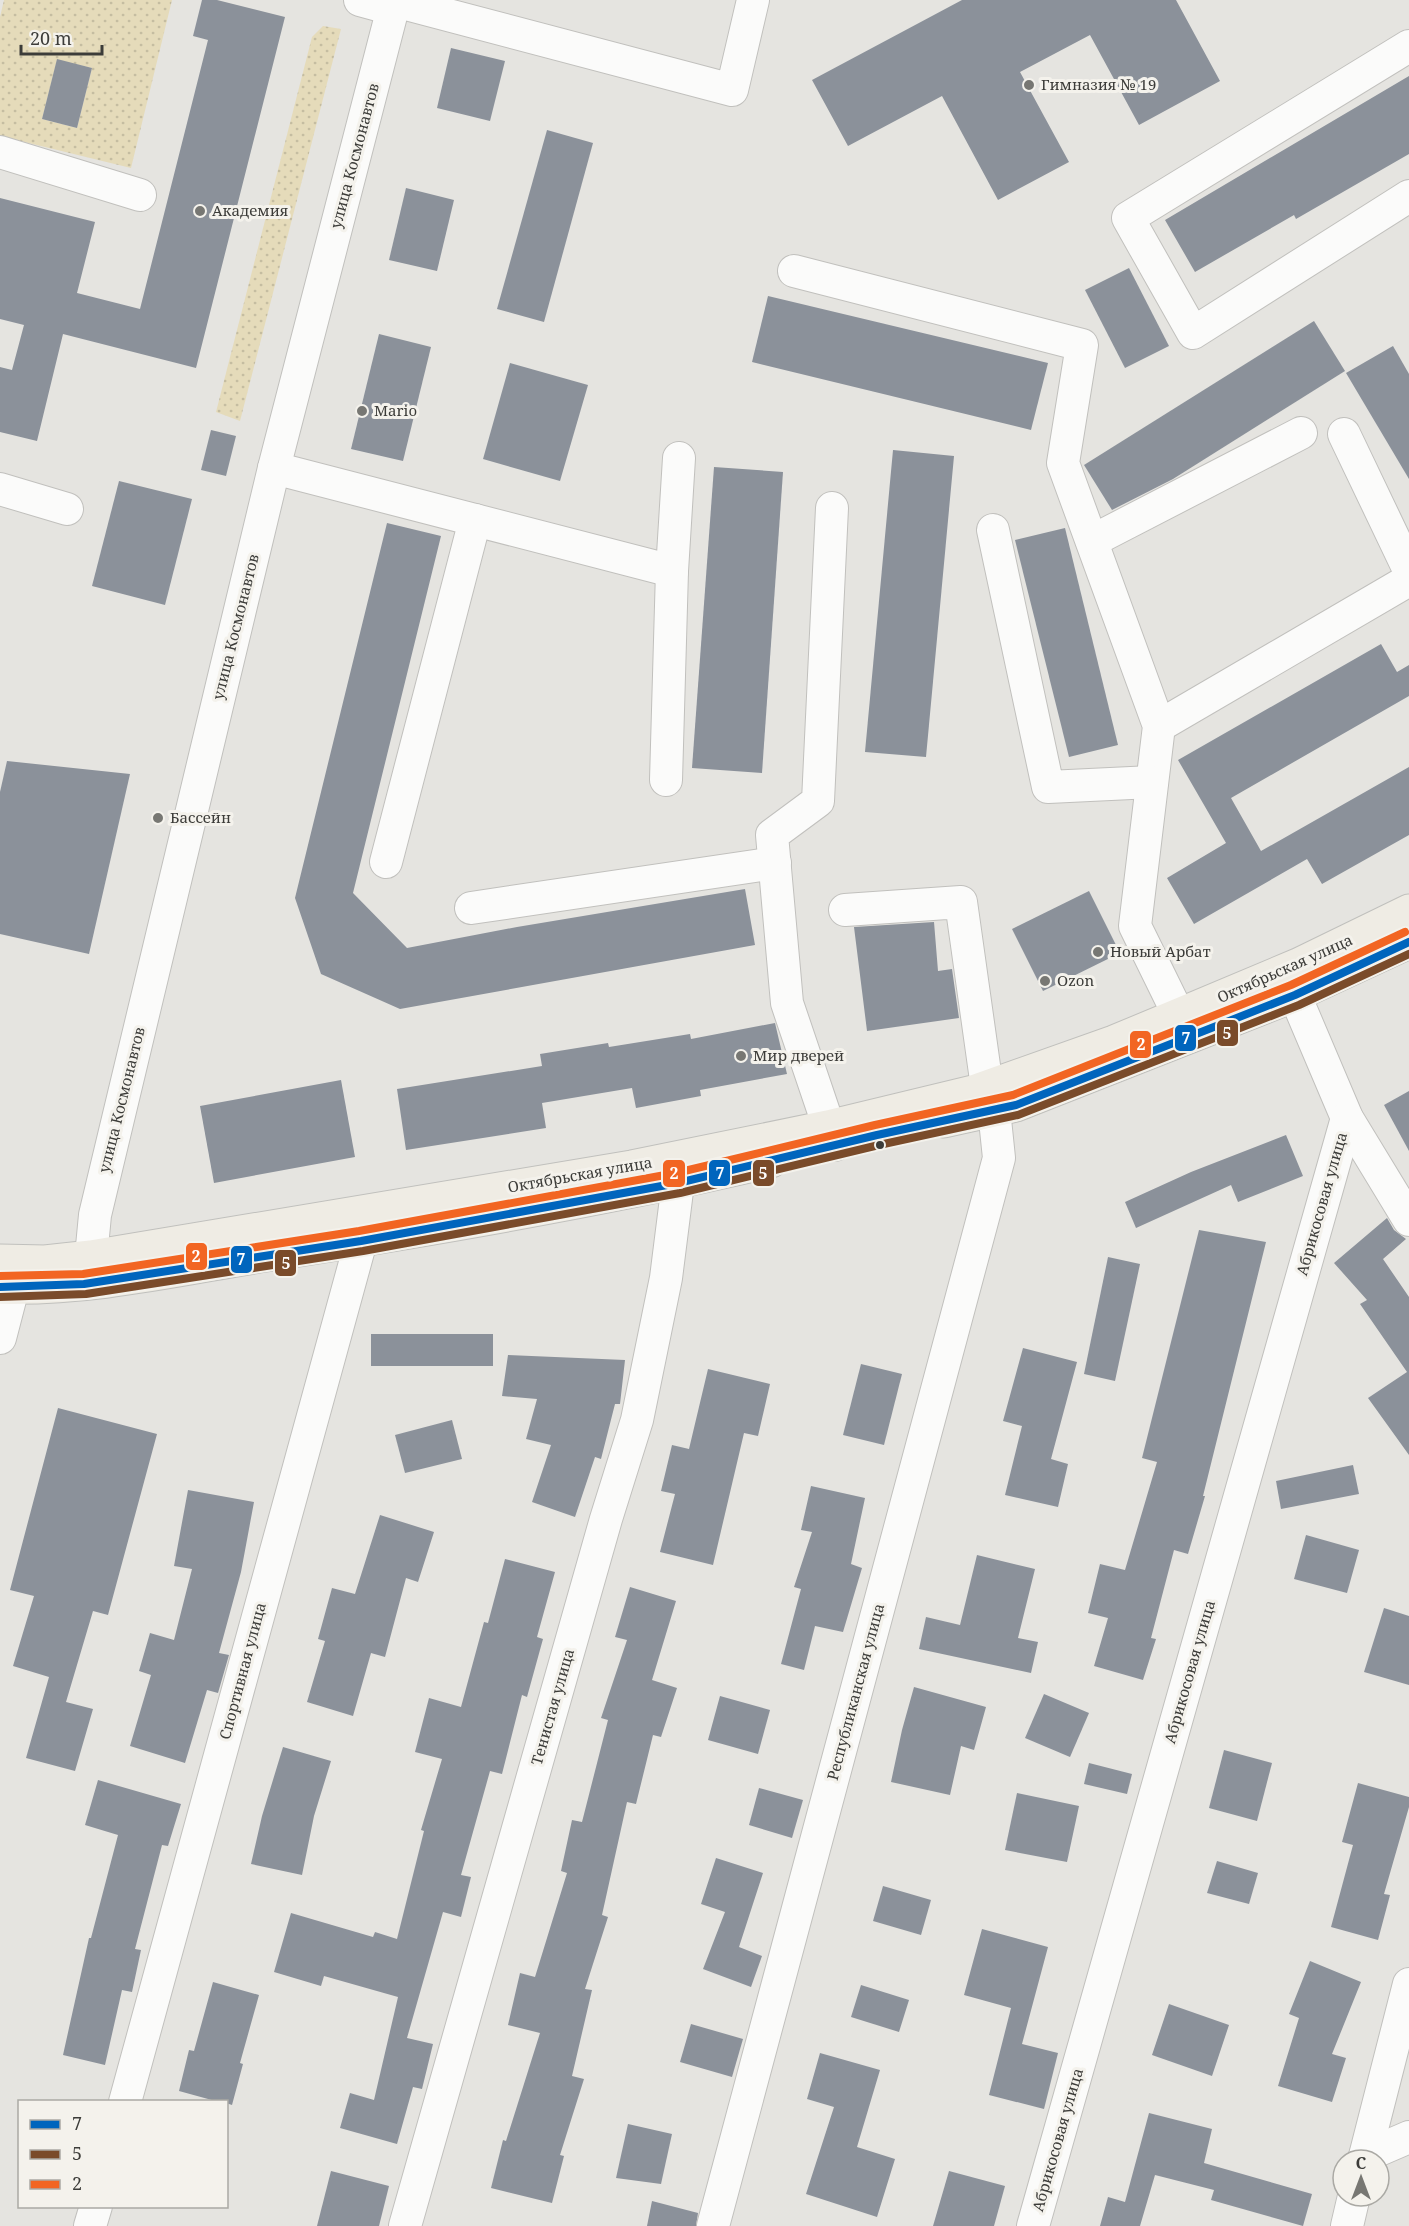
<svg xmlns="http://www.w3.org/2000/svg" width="1409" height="2226" font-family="'Noto Serif',serif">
  <defs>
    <pattern id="grass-dots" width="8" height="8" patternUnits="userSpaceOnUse" patternTransform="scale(1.5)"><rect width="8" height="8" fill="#e5dbba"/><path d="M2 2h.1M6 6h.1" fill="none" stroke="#c5bda1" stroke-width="1.8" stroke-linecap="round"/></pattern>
  </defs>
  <rect width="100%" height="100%" fill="#e5e4e0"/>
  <g fill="url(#grass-dots)" fill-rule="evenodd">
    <path d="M 4,0 L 172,0 L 131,168 L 0,136 L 0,17 ZM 57,60 L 92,68 L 77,128 L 42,119 Z"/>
    <polygon points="323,26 341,29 240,421 216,412 312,37"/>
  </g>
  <g fill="#8b919a">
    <polygon points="202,0 217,0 285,17 196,368 63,334 37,441 0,432 0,367 12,370 24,325 0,319 0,198 95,222 77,293 140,309 208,40 193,36"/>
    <polygon points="962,0 1176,0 1220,81 1139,125 1090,35 1020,72 1069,162 998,200 942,96 848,146 812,80"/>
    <polygon points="451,48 505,61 490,121 437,108"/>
    <polygon points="57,59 92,68 77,128 42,119"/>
    <polygon points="1409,76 1409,154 1296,219 1294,215 1195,272 1165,220"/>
    <polygon points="547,130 593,143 544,322 497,309"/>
    <polygon points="406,188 454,200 437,271 389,260"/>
    <polygon points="1129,268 1169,346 1125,368 1085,290"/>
    <polygon points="768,296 1048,363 1031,430 752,362"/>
    <polygon points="1314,321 1345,371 1173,479 1112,510 1084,465"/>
    <polygon points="379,334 431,347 403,461 351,449"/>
    <polygon points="1393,346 1409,374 1409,479 1346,373"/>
    <polygon points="510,363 588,385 560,481 483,459"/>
    <polygon points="211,430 236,436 226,476 201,470"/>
    <polygon points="893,450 954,456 926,757 865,752"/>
    <polygon points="714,467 783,472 762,773 692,768"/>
    <polygon points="119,481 192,499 165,605 92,586"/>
    <polygon points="387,523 441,536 353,893 407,948 517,927 745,889 755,945 400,1009 321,974 295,898"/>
    <polygon points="1065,528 1118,745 1069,757 1015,540"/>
    <polygon points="1381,644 1397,672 1409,665 1409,696 1231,798 1261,851 1409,767 1409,835 1322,884 1307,859 1194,924 1167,878 1226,843 1178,760"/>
    <polygon points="7,761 130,774 89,954 0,934 0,792"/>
    <polygon points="1089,891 1120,953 1043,991 1012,929"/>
    <polygon points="934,922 938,971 952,969 959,1018 867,1031 854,927"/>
    <polygon points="775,1023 787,1074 700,1090 701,1096 636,1108 632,1088 542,1103 546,1128 406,1150 397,1089 542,1066 540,1054 608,1043 609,1047 690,1034 691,1039"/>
    <polygon points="341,1080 355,1157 214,1183 200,1106"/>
    <polygon points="1409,1091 1409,1151 1384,1105"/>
    <polygon points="1286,1135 1303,1176 1238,1202 1231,1185 1136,1228 1125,1202 1191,1172"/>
    <polygon points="1387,1218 1394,1230 1406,1239 1383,1259 1409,1297 1409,1455 1368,1398 1407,1372 1360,1304 1367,1300 1334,1263"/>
    <polygon points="1199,1230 1266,1242 1203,1496 1205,1496 1188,1554 1174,1550 1151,1638 1156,1639 1143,1680 1094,1666 1108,1618 1088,1613 1100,1564 1125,1570 1157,1462 1142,1458"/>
    <polygon points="1108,1257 1140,1264 1115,1381 1084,1374"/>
    <rect x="371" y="1334" width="122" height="32"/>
    <polygon points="1023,1348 1077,1362 1051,1459 1068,1464 1058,1507 1005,1495 1022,1426 1003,1421"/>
    <polygon points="508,1355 625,1360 620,1404 615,1404 601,1459 595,1457 575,1517 532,1502 551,1445 526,1439 537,1399 502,1396"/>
    <polygon points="861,1364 902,1374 884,1445 843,1435"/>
    <polygon points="708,1369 770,1384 758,1436 744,1433 713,1565 660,1552 675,1494 661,1491 672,1445 689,1449"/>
    <polygon points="58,1408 157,1434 108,1615 93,1611 66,1702 93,1709 75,1771 26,1758 49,1677 13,1666 34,1596 10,1590"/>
    <polygon points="452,1420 462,1459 405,1473 395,1435"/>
    <polygon points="1353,1465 1359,1494 1281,1509 1276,1481"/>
    <polygon points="811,1486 865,1498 851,1564 862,1568 843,1632 815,1626 804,1670 781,1664 801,1589 794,1587 812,1532 801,1530"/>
    <polygon points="188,1490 254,1502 241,1572 219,1653 229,1655 218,1693 207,1690 185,1763 130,1746 151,1675 139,1671 150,1633 174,1640 192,1569 174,1566"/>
    <polygon points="380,1515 434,1532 418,1582 406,1578 385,1657 371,1653 353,1716 307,1702 325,1641 318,1639 332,1588 355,1594"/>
    <polygon points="1306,1535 1359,1550 1347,1593 1294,1579"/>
    <polygon points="977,1555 1035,1569 1018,1638 1038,1642 1031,1673 919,1649 926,1617 960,1625"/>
    <polygon points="505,1559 555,1572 537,1637 543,1639 527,1697 522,1695 502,1774 490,1771 461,1875 471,1877 461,1917 443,1912 407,2038 433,2044 422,2089 413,2087 397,2144 340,2128 350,2093 374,2100 398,1997 324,1976 321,1986 274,1972 291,1913 373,1937 375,1932 397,1939 424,1831 421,1830 442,1759 415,1752 429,1698 461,1707 484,1622 488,1623"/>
    <polygon points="630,1587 676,1601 652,1680 677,1688 661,1737 653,1735 636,1804 627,1802 602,1915 608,1917 585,1989 592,1990 572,2076 584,2079 560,2155 564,2156 552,2203 491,2188 503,2140 506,2141 540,2033 508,2025 520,1973 535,1977 567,1873 561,1871 572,1820 582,1822 608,1720 601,1718 627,1640 615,1637"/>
    <polygon points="1384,1608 1409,1616 1409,1685 1364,1672"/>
    <polygon points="914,1687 986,1707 974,1750 961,1746 950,1795 891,1782 902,1730"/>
    <polygon points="1044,1694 1089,1713 1070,1757 1025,1738"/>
    <polygon points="720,1696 770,1710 758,1754 708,1740"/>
    <polygon points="283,1747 331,1761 314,1816 302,1875 251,1864 262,1816"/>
    <polygon points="1224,1750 1272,1763 1257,1821 1209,1808"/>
    <polygon points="1089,1763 1132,1774 1127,1794 1084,1784"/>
    <polygon points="98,1780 181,1804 168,1846 162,1845 135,1949 141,1950 132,1992 122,1990 105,2065 63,2055 89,1938 91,1938 118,1835 85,1825"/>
    <polygon points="1358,1783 1409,1797 1409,1807 1384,1894 1390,1895 1378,1940 1331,1927 1353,1845 1342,1842"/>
    <polygon points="759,1788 803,1800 792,1838 749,1825"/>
    <polygon points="1017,1793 1079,1806 1067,1862 1005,1850"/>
    <polygon points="716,1858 763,1873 739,1947 762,1956 751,1987 703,1969 725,1912 701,1904"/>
    <polygon points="1217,1861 1258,1873 1249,1904 1207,1893"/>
    <polygon points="883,1886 931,1900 921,1935 873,1921"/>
    <polygon points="982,1929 1048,1947 1022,2044 1058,2053 1044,2109 989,2095 1011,2008 964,1995"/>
    <polygon points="1310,1961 1361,1982 1332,2054 1346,2058 1332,2102 1278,2086 1299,2018 1289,2014"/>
    <polygon points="213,1982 259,1995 240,2063 243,2064 232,2105 226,2103 226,2102 219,2102 179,2091 189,2050 194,2051"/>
    <polygon points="861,1985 909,2000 899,2032 851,2017"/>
    <polygon points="1169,2004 1229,2025 1212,2076 1152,2055"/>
    <polygon points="691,2024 743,2039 732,2077 680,2062"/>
    <polygon points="820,2053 880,2070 857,2147 895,2159 877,2217 806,2194 834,2107 807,2099"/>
    <polygon points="1149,2113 1212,2129 1204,2163 1312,2194 1303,2226 1211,2200 1214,2190 1155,2175 1140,2226 1100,2226 1108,2197 1125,2202"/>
    <polygon points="628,2124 672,2134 661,2184 616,2178"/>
    <polygon points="331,2171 389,2186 379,2226 317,2226"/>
    <polygon points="949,2171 1005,2186 994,2226 933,2226"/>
    <polygon points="652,2201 698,2213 696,2226 647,2226"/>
  </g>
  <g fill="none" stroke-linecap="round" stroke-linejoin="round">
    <defs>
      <g id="minor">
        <polyline points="360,0 393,9"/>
        <polyline points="395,1 732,90 753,0"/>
        <polyline points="1409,46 1128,218 1193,333 1409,196"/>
        <polyline points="0,152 140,195"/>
        <polyline points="794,271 1082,345 1063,463 1159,726 1135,926 1189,1036"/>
        <polyline points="1344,434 1409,570"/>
        <polyline points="274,468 672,571"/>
        <polyline points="0,489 67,509"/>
        <polyline points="832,508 818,801 772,835 787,1003 835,1145"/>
        <polyline points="993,530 1048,787 1152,782"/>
        <polyline points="1092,541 1301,433"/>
        <polyline points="1159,726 1409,580"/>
        <polyline points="666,780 672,571 679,458"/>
        <polyline points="386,862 475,520"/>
        <polyline points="471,908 775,863"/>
        <polyline points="1285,972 1347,1118 1409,1220"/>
        <polyline points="91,1257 95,1215 274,468 395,0"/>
        <polyline points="0,1338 13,1288"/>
        <polyline points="125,2102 361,1241"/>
        <polyline points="1365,2156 1409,2137"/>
        <polyline points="1364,2160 1409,1984"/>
        <polyline points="90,2226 96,2206"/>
        <polyline points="405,2226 606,1519 637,1420 666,1278 678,1183"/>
        <polyline points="713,2226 999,1158 994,1110 987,1087 961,902 845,910"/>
        <polyline points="1033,2226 1347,1118"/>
        <polyline points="1347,2226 1354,2196"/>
      </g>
      <g id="major">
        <polyline points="944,1121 1016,1105 1295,995 1409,942"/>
        <polyline points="0,1261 45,1262 91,1257 632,1167 828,1127 973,1092 1114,1042 1179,1015 1298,965 1409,911"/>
        <path d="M 0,1287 C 89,1290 179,1269 266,1255 C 435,1229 605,1200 771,1161"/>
      </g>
    </defs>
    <use href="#minor" stroke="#c1c0bd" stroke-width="34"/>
    <use href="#major" stroke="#c0c0bd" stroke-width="35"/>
    <use href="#minor" stroke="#fbfbfa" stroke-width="32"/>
    <use href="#major" stroke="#efece4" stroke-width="33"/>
    <defs>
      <polyline id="bus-1" points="0,1287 84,1284 361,1241 678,1183 877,1135 1016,1105 1295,995 1409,942"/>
      <polyline id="bus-2" points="0,1297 86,1294 363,1251 680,1193 879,1145 1018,1115 1299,1005 1409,954"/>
      <polyline id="bus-3" points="0,1276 83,1274 359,1231 676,1173 875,1125 1013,1095 1291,985 1405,932"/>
    </defs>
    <use href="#bus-1" stroke="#f4f2ec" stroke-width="12"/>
    <use href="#bus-2" stroke="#f4f2ec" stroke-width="12"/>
    <use href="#bus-3" stroke="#f4f2ec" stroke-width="12"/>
    <use href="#bus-1" stroke="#0065bd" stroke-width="8"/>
    <use href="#bus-2" stroke="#7a4b2a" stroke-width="8"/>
    <use href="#bus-3" stroke="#f26522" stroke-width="8"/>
  </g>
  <g fill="#777773" stroke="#f4f2ec" stroke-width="2">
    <circle cx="1029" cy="85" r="6"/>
    <circle cx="200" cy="211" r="6"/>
    <circle cx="362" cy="411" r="6"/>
    <circle cx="158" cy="818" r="6"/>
    <circle cx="1098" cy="952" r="6"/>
    <circle cx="1045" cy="981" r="6"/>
    <circle cx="741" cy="1056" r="6"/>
  </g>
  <circle fill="#3c3c39" stroke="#f4f2ec" stroke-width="2" cx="880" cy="1145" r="5"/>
  <g text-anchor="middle" stroke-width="6" stroke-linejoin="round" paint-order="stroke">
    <g font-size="15" fill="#3c3c39" stroke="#f4f2ec" text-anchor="start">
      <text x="1041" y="90">Гимназия № 19</text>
      <text x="212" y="216">Академия</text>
      <text x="374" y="416">Mario</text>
      <text x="170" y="823">Бассейн</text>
      <text x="1110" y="957">Новый Арбат</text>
      <text x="1057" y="986">Ozon</text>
      <text x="753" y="1061">Мир дверей</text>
    </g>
    <g font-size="15" fill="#3c3c39" stroke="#f4f2ec">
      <text transform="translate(355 156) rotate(-75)" y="5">улица Космонавтов</text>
      <text transform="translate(236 627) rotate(-76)" y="5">улица Космонавтов</text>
      <text transform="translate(1285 969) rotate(-24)" y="5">Октябрьская улица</text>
      <text transform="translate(122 1100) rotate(-76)" y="5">улица Космонавтов</text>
      <text transform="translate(580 1175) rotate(-10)" y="5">Октябрьская улица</text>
      <text transform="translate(1322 1204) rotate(-74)" y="5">Абрикосовая улица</text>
      <text transform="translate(243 1671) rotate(-75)" y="5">Спортивная улица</text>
      <text transform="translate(1190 1672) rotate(-74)" y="5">Абрикосовая улица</text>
      <text transform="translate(856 1692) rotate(-75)" y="5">Республиканская улица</text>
      <text transform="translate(553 1707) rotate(-74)" y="5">Тенистая улица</text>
      <text transform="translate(1058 2140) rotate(-74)" y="5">Абрикосовая улица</text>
    </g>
  </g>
  <g stroke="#f4f2ec" stroke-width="2">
    <rect x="1216" y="1019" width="23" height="28" rx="6" fill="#7a4b2a"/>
    <rect x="1174" y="1024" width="23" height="28" rx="6" fill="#0065bd"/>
    <rect x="1129" y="1030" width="23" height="29" rx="6" fill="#f26522"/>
    <rect x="752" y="1159" width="23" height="28" rx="6" fill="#7a4b2a"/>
    <rect x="708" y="1159" width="23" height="28" rx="6" fill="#0065bd"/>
    <rect x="662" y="1159" width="24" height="29" rx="6" fill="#f26522"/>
    <rect x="185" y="1242" width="23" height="29" rx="6" fill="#f26522"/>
    <rect x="230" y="1245" width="23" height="29" rx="6" fill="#0065bd"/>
    <rect x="274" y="1249" width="23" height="28" rx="6" fill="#7a4b2a"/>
  </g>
  <g font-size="16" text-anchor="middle" font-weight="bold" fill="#fff">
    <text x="1227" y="1039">5</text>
    <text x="1186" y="1044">7</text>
    <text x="1141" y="1050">2</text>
    <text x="763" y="1179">5</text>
    <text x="720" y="1179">7</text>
    <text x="674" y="1179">2</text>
    <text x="196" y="1262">2</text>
    <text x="241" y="1265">7</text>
    <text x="286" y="1269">5</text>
  </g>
  <rect x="18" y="2100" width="210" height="108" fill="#f4f2ec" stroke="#aaa9a4" stroke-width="1.5"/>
  <rect x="30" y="2120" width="30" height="9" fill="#0065bd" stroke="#aaa9a4" stroke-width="1.5"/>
  <text x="72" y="2130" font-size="18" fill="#3c3c39">7</text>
  <rect x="30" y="2150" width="30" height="9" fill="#7a4b2a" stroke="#aaa9a4" stroke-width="1.5"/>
  <text x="72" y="2160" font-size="18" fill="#3c3c39">5</text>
  <rect x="30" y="2180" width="30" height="9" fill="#f26522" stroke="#aaa9a4" stroke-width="1.5"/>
  <text x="72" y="2190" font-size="18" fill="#3c3c39">2</text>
  <g transform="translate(1361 2178)"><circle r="28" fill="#f4f2ec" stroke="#aaa9a4" stroke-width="1.5"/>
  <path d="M0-4.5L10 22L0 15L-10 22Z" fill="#777773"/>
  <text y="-9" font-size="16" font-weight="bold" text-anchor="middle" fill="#3c3c39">С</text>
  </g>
  <path d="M21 45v9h81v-9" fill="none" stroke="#3c3c39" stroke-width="3"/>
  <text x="30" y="45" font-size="18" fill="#3c3c39" stroke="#f4f2ec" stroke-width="4.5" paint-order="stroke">20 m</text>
</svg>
